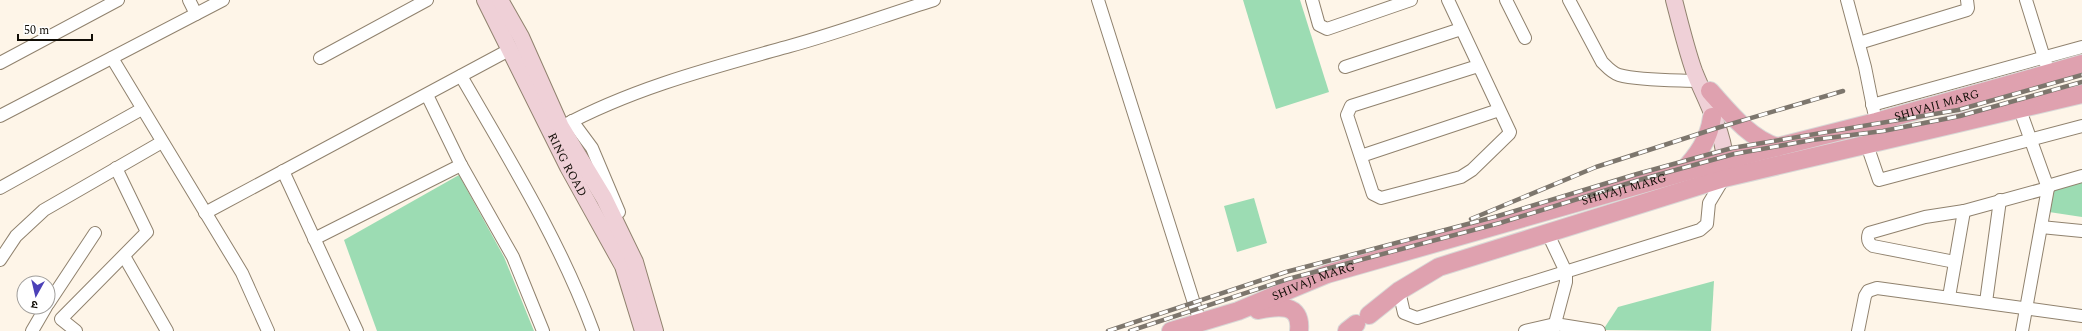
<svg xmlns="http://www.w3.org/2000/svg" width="2082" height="331" font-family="Spectral,'Noto Sans Devanagari',serif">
  <rect width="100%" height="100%" fill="#fef5e8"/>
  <g fill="#9cdcb3">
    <polygon points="1243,0 1300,0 1329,92 1276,109"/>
    <polygon points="459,175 504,257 534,331 377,331 344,240"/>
    <polygon points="2082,177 2082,217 2049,212 2056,184"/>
    <polygon points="1254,198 1267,243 1237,252 1224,206"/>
    <polygon points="1714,281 1711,331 1603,330 1618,307"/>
  </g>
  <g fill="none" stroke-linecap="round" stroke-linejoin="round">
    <defs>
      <g id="street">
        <polyline points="189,0 196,14"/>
        <polyline points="1098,0 1200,322"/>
        <polyline points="1312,0 1319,25 1327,29 1411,0"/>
        <polyline points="1448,0 1510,132 1509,134 1472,170 1461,177 1381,198 1373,194 1347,115 1351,106 1478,66"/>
        <polyline points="1506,0 1525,38"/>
        <path d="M 1569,0 L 1602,62 C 1607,67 1612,73 1619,75 C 1641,81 1675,80 1698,81"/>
        <polyline points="1847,0 1865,67 1874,112"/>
        <polyline points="2026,0 2046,64"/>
        <polyline points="1859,43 1967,10 1968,8 1967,0"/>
        <polyline points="112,58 242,273 268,331"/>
        <polyline points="320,58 427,0"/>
        <polyline points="0,63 118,0"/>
        <polyline points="1345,67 1461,29"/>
        <path d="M 461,76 C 509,159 560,241 593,331"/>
        <polyline points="427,95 461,165 513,257 543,331"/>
        <polyline points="1872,105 2082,47"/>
        <polyline points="2020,110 2048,188 2022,331"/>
        <polyline points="0,116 223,0"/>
        <polyline points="572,121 592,148 619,212"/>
        <path d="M 561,127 C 633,88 711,68 790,46 C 838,33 886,15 934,0"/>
        <polyline points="1867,145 1879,180 2082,126"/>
        <polyline points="1361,156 1499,110"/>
        <polyline points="283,171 357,331"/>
        <polyline points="0,188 142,109"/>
        <polyline points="205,213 509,50"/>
        <polyline points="2041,227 2082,231"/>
        <polyline points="1548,234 1566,272 1566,282 1553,331"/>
        <polyline points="314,239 461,165"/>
        <polyline points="124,256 167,331"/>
        <polyline points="0,260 16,236 44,210 162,142"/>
        <path d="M 1955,262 L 1873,246 C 1868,243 1867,239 1869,233 L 1925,217 L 1964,211 L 2048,188 L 2051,185 L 2082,176"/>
        <polyline points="1399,291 1404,313 1417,318 1700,230 1707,224 1709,203 1724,178"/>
        <polyline points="1949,297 1964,211"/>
        <polyline points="1986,302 2000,200"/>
        <polyline points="48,304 95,233"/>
        <polyline points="32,331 46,307"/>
        <polyline points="76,331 61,319 147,232 116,168"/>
        <polyline points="1525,331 1555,324 1599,331"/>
        <polyline points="1858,331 1865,296 1868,291 1877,288 2082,316"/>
      </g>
      <g id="secondary">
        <path id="s1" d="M 485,0 L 568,167 L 623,266 L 643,331"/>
        <polyline points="500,0 521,37 561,127 604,198 635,262 655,331"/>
        <path d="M 1674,0 C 1680,23 1686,48 1694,71 C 1706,102 1728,138 1725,172"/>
      </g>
      <g id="primary">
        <path d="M 1710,91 C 1729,112 1749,138 1777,147"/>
        <path d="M 1682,172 C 1697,156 1709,140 1712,117"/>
        <path d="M 1258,310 C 1277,306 1302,302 1299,331"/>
        <polyline points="1369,315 1399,291 1439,267 1724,178 2082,94"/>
        <path id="s2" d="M 1171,331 L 1238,311 L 1327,274 L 1726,160 L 1876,122 L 2082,64"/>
        <polyline points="1347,331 1356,324"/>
      </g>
    </defs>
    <use href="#street" stroke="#90826e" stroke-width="14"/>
    <use href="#secondary" stroke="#90826e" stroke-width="18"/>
    <use href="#primary" stroke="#d9d8d7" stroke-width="20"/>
    <use href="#street" stroke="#fff" stroke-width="12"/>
    <use href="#secondary" stroke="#efd0d7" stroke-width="16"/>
    <use href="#primary" stroke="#dfa1af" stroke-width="18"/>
    <defs>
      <g id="rail">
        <polyline points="1471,219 1596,167 1717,128 1843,91"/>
        <polyline points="1108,331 1286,272 1498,216 1637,174 1732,148 1958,110 2082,75"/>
        <polyline points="1130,331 1288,279 1500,223 1639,180 1734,154 1812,140 1883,131 1960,116 2082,82"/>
      </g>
    </defs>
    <use href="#rail" stroke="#7d766d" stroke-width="4.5"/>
    <use href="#rail" stroke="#fff" stroke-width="3" stroke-dasharray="9" stroke-linecap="butt"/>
  </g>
  <g text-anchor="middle" stroke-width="4" stroke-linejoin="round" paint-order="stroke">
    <g font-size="12" fill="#110d06" stroke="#fff">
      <text dy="4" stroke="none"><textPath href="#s2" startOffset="799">SHIVAJI MARG</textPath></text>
      <text dy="4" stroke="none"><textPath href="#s1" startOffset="184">RING ROAD</textPath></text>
      <text dy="4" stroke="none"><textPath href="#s2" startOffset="475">SHIVAJI MARG</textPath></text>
      <text dy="4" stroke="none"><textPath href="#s2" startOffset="151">SHIVAJI MARG</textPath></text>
    </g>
  </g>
  <g transform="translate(36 295) rotate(188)"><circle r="19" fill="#ffffff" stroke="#a09e9b"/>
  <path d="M0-3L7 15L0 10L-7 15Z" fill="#4c41b8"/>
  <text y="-6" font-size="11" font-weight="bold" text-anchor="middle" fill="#110d06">उ</text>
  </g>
  <path d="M18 34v6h74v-6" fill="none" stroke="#110d06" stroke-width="2"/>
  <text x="24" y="34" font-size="12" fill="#110d06" stroke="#ffffff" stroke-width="3" paint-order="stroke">50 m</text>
</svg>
